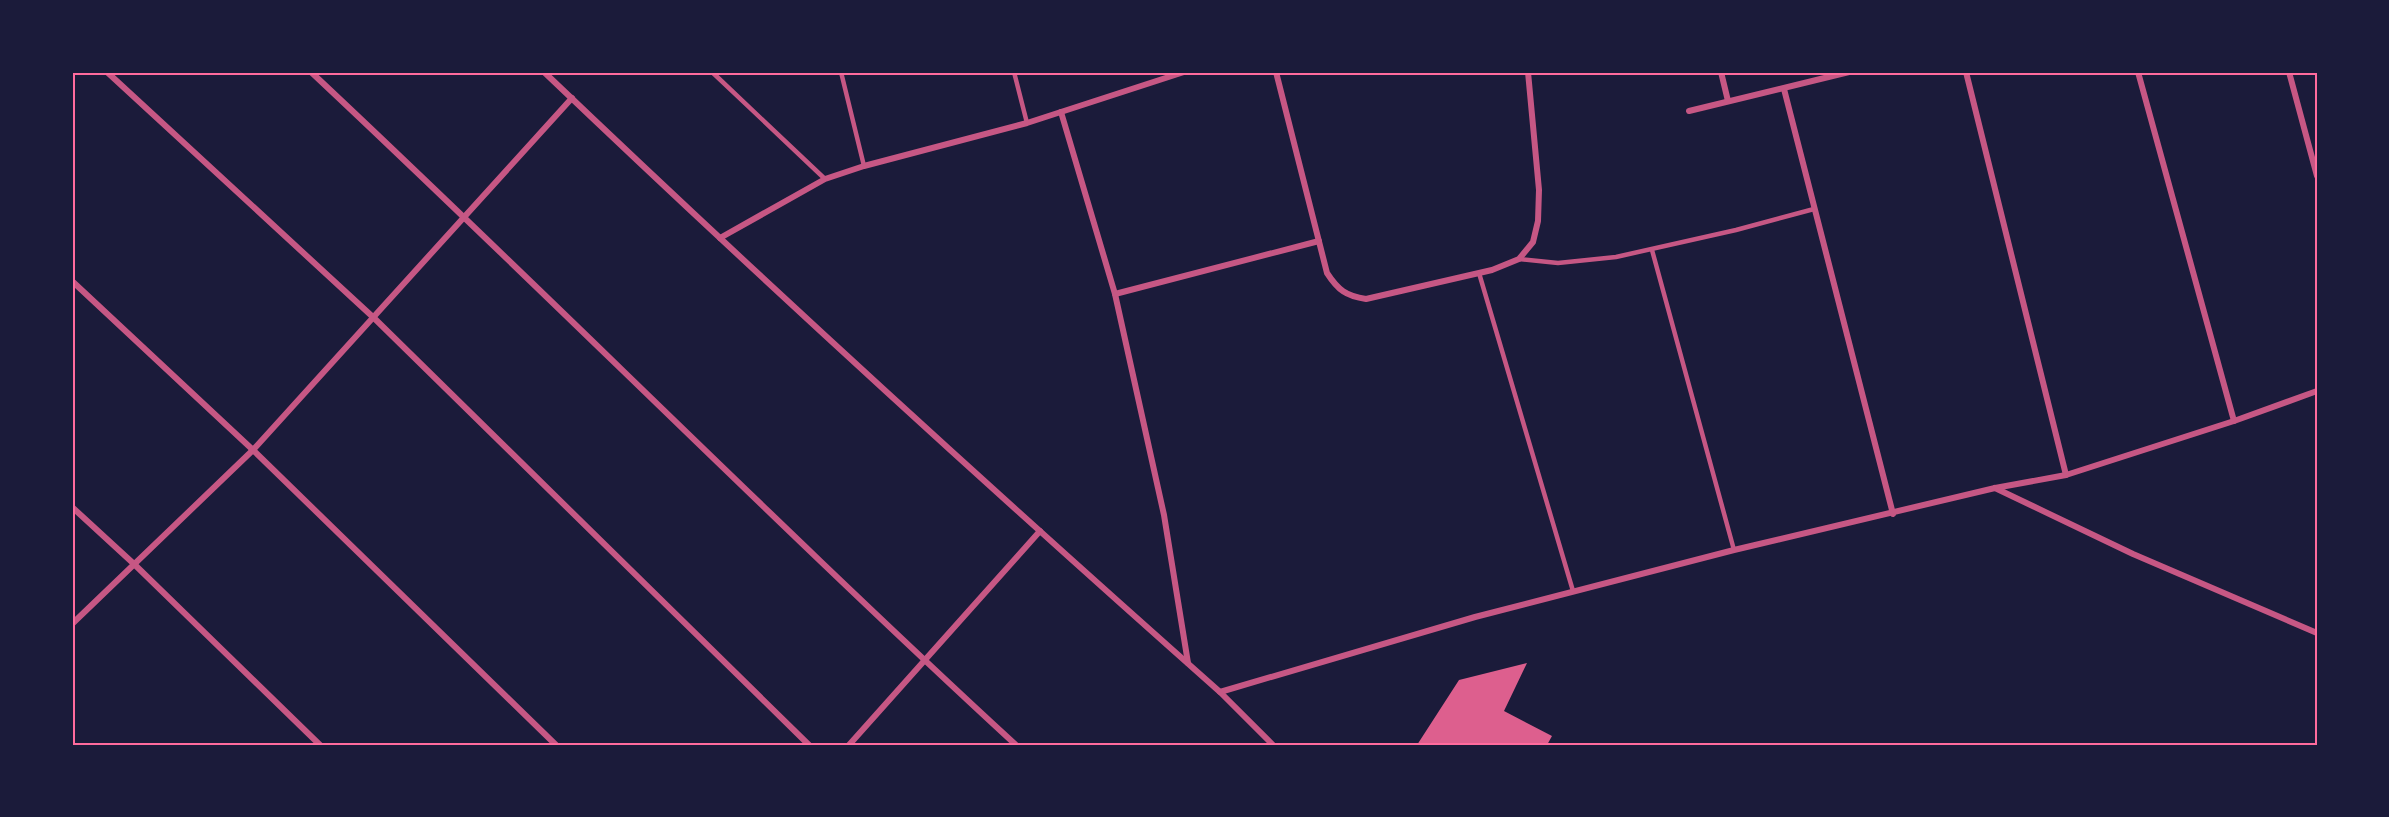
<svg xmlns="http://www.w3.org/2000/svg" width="2389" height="817" font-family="'PT Sans Narrow',sans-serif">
  <rect width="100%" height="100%" fill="#1b1b3a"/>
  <polygon fill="#dd5f8e" points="1527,663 1504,711 1552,736 1547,745 1417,745 1459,680"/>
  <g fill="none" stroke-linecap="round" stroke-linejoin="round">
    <g stroke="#c65784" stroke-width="4.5">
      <polyline points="712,72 825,179"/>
      <polyline points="841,72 864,166"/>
      <polyline points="1014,72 1027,123"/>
      <polyline points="1652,250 1734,550"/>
      <polyline points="1519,259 1558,263 1616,257 1736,230 1814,209"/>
      <polyline points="1479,273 1573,591"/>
    </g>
    <g stroke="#c65784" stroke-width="6">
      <polyline points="107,72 374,318 809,745"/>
      <path d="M 311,72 C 548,294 777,525 1016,745"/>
      <path d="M 544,72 C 765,283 991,489 1220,692"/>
      <path d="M 1276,72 L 1327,273 C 1338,290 1346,296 1366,299 L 1492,270 L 1519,259 L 1533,242 L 1538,221 L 1539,190 L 1528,72"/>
      <polyline points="1721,72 1728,101"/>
      <polyline points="1966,72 2066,475"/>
      <polyline points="2138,72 2234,421"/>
      <polyline points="2289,72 2317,176"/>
      <polyline points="1784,89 1893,514"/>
      <polyline points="1689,111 1849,72"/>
      <polyline points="1061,112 1115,294 1164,515 1188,663"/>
      <polyline points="720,238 825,179 864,166 1027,123 1184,72"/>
      <polyline points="72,281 253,450 556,745"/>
      <polyline points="1115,294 1319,241"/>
      <polyline points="1995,488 2133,554 2317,633"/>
      <polyline points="72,507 134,564 320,745"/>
      <polyline points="72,624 253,450 572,98"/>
      <polyline points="849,745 1040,531"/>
      <polyline points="1273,745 1220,692 1475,617 1734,550 1995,488 2066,475 2234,421 2317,391"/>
    </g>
  </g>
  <rect width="2389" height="817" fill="none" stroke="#1b1b3a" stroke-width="147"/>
  <rect x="74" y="74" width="2242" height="670" fill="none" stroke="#ff6b9d" stroke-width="2"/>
</svg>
